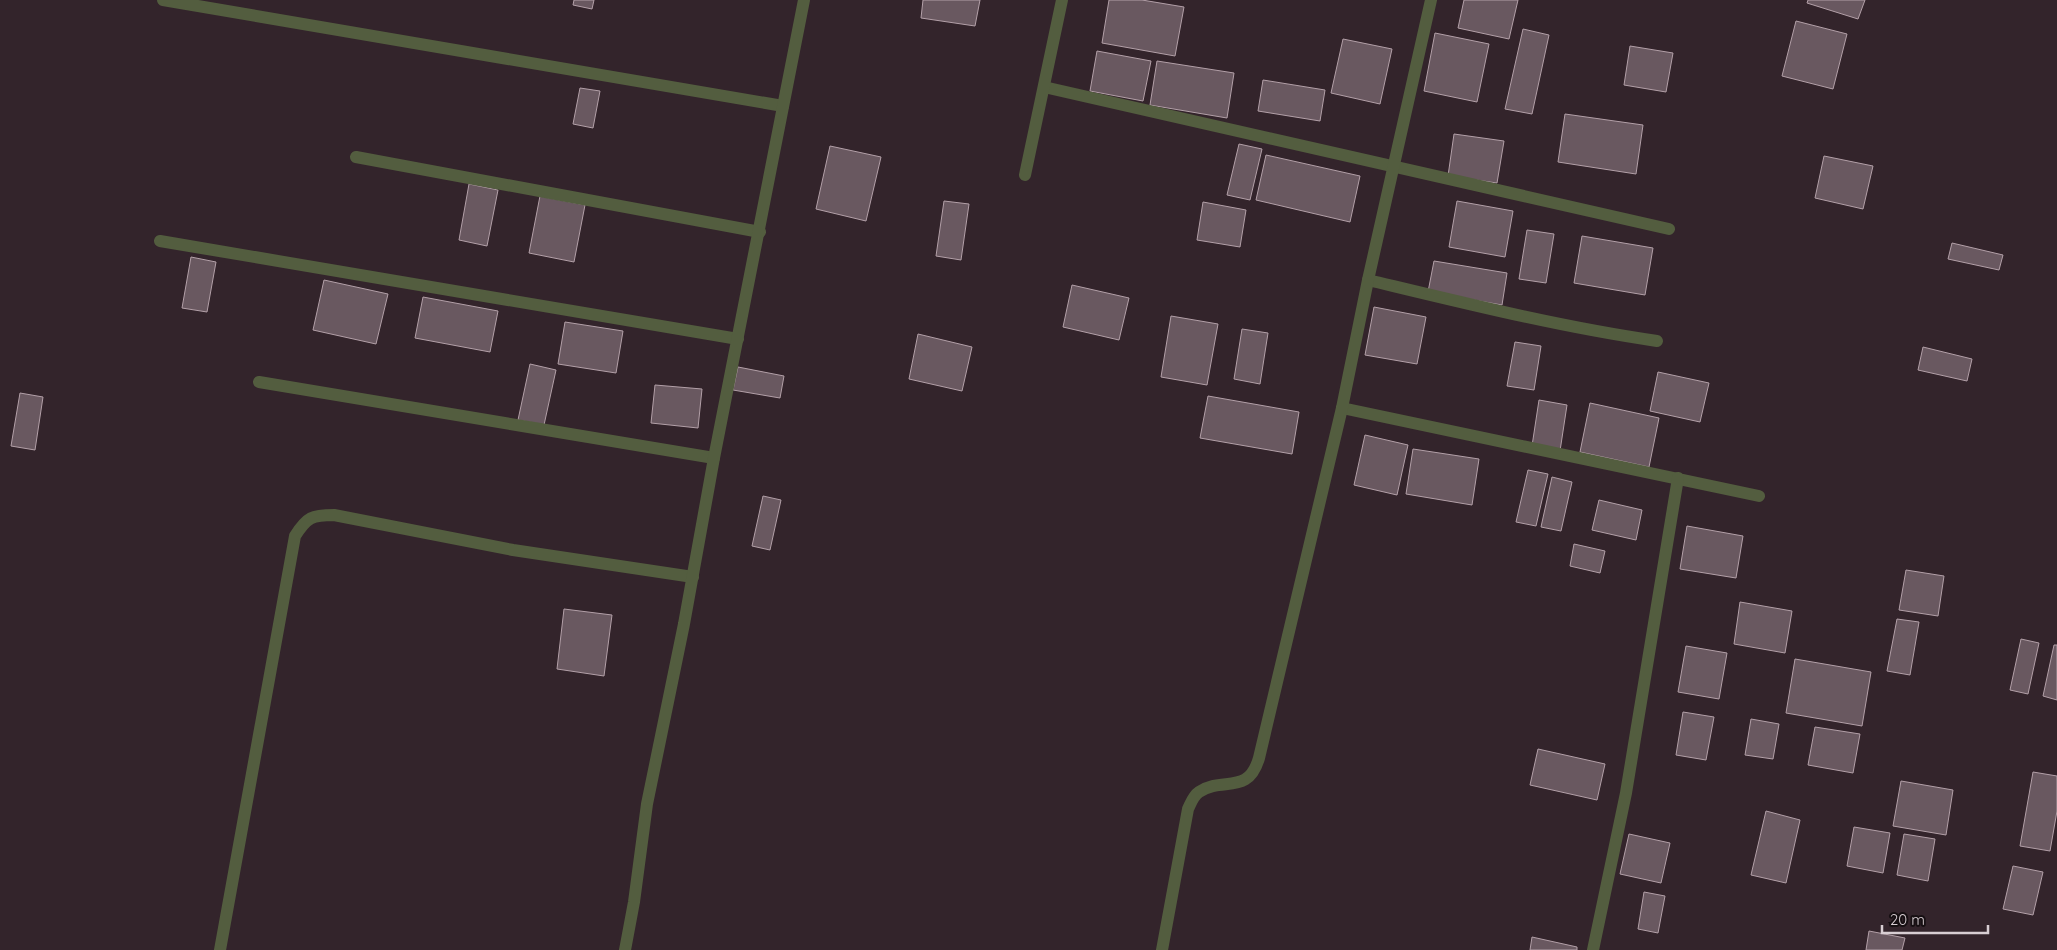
<svg xmlns="http://www.w3.org/2000/svg" width="2057" height="950" font-family="Quicksand,sans-serif">
  <rect width="100%" height="100%" fill="#33242b"/>
  <g fill="#695860" stroke="#b3a0a8">
    <polygon points="574,0 594,0 592,9 573,5"/>
    <polygon points="923,0 980,0 975,26 921,18"/>
    <polygon points="1109,0 1142,0 1184,7 1175,56 1102,43"/>
    <polygon points="1464,0 1518,0 1509,39 1458,28"/>
    <polygon points="1808,0 1865,0 1858,19 1807,3"/>
    <polygon points="1796,21 1847,34 1833,89 1782,76"/>
    <polygon points="1523,29 1549,35 1532,114 1505,109"/>
    <polygon points="1435,33 1489,44 1477,102 1424,91"/>
    <polygon points="1343,39 1392,49 1380,104 1331,93"/>
    <polygon points="1630,46 1673,53 1666,92 1624,85"/>
    <polygon points="1097,51 1151,61 1143,101 1090,91"/>
    <polygon points="1157,61 1234,73 1227,118 1150,105"/>
    <polygon points="1263,80 1325,90 1320,121 1258,111"/>
    <polygon points="580,88 600,91 593,128 573,124"/>
    <polygon points="1565,114 1643,125 1636,174 1558,162"/>
    <polygon points="1454,134 1504,141 1497,183 1448,176"/>
    <polygon points="1239,144 1262,149 1250,200 1227,195"/>
    <polygon points="830,146 881,157 866,221 816,209"/>
    <polygon points="1266,155 1360,176 1350,222 1256,200"/>
    <polygon points="1824,156 1873,166 1863,209 1815,198"/>
    <polygon points="469,184 498,190 487,246 459,240"/>
    <polygon points="540,196 585,205 574,262 529,253"/>
    <polygon points="944,201 969,204 961,260 936,256"/>
    <polygon points="1457,201 1513,211 1505,257 1449,247"/>
    <polygon points="1203,202 1246,210 1240,247 1197,240"/>
    <polygon points="1527,230 1554,234 1546,283 1519,279"/>
    <polygon points="1582,236 1653,248 1645,295 1574,283"/>
    <polygon points="1952,243 2003,255 1999,270 1948,259"/>
    <polygon points="191,257 216,262 207,312 182,308"/>
    <polygon points="1434,261 1507,273 1502,305 1428,292"/>
    <polygon points="324,280 388,294 376,344 313,330"/>
    <polygon points="1072,285 1129,298 1119,340 1063,327"/>
    <polygon points="423,297 498,311 490,352 415,338"/>
    <polygon points="1374,307 1426,317 1417,364 1365,355"/>
    <polygon points="1171,316 1218,324 1207,385 1161,377"/>
    <polygon points="565,322 623,331 616,373 558,364"/>
    <polygon points="1242,329 1268,333 1260,384 1234,379"/>
    <polygon points="918,334 972,347 962,391 909,379"/>
    <polygon points="1515,342 1541,346 1534,390 1507,386"/>
    <polygon points="1923,347 1972,359 1967,381 1918,370"/>
    <polygon points="530,364 556,370 544,425 518,420"/>
    <polygon points="738,367 784,376 780,398 733,390"/>
    <polygon points="1658,372 1709,383 1700,422 1650,411"/>
    <polygon points="655,385 702,389 698,428 651,423"/>
    <polygon points="20,393 43,397 35,450 11,446"/>
    <polygon points="1208,396 1299,412 1292,454 1200,438"/>
    <polygon points="1539,400 1567,405 1560,451 1532,446"/>
    <polygon points="1590,403 1659,418 1649,467 1580,452"/>
    <polygon points="1365,435 1408,445 1397,495 1354,485"/>
    <polygon points="1413,449 1479,459 1472,505 1406,494"/>
    <polygon points="1528,470 1548,474 1536,526 1516,522"/>
    <polygon points="1552,477 1572,482 1561,531 1541,527"/>
    <polygon points="763,496 781,500 770,550 752,546"/>
    <polygon points="1599,500 1642,510 1636,540 1592,530"/>
    <polygon points="1687,526 1743,536 1736,578 1680,569"/>
    <polygon points="1574,544 1605,551 1600,573 1570,566"/>
    <polygon points="1906,570 1944,576 1938,616 1899,610"/>
    <polygon points="1740,602 1792,611 1785,653 1734,644"/>
    <polygon points="564,609 612,615 604,676 557,669"/>
    <polygon points="1897,619 1919,622 1910,675 1887,671"/>
    <polygon points="2021,639 2039,643 2028,694 2010,690"/>
    <polygon points="2054,645 2057,645 2057,700 2043,696"/>
    <polygon points="1686,646 1727,653 1719,699 1678,692"/>
    <polygon points="1795,659 1871,672 1862,726 1786,713"/>
    <polygon points="1683,712 1714,717 1706,760 1676,755"/>
    <polygon points="1751,719 1779,724 1773,759 1745,755"/>
    <polygon points="1815,727 1860,734 1853,773 1808,765"/>
    <polygon points="1538,749 1605,764 1597,800 1530,785"/>
    <polygon points="2033,772 2057,776 2057,811 2050,851 2020,846"/>
    <polygon points="1901,781 1953,790 1946,835 1893,826"/>
    <polygon points="1766,811 1800,820 1786,883 1751,875"/>
    <polygon points="1854,827 1890,833 1883,873 1847,866"/>
    <polygon points="1629,834 1670,843 1661,883 1620,874"/>
    <polygon points="1904,834 1935,839 1928,881 1897,875"/>
    <polygon points="2013,866 2043,872 2033,915 2003,909"/>
    <polygon points="1644,892 1665,896 1658,933 1638,929"/>
    <polygon points="1869,931 1905,938 1902,950 1866,950"/>
    <polygon points="1532,937 1577,947 1577,950 1530,950"/>
  </g>
  <g fill="none" stroke-linecap="round" stroke-linejoin="round">
    <g stroke="#535d3f" stroke-width="12">
      <polyline points="163,0 783,106"/>
      <polyline points="1044,87 1669,229"/>
      <polyline points="356,157 760,232"/>
      <polyline points="1025,175 1062,0"/>
      <polyline points="160,241 738,339"/>
      <path d="M 1368,280 C 1464,303 1560,327 1657,341"/>
      <polyline points="259,382 714,458"/>
      <polyline points="1342,408 1759,496"/>
      <path d="M 220,950 L 295,536 C 307,517 312,515 334,515 L 513,550 L 693,577"/>
      <polyline points="625,950 634,902 647,804 684,624 714,458 804,0"/>
      <path d="M 1162,950 L 1188,809 C 1191,803 1193,796 1199,792 C 1223,776 1248,796 1259,758 L 1342,408 L 1368,280 L 1431,0"/>
      <polyline points="1593,950 1626,793 1678,478"/>
    </g>
  </g>
  <path d="M1882 925v8h106v-8" fill="none" stroke="#d8ced3" stroke-width="2.5"/>
  <text x="1890" y="925" font-size="15" fill="#d8ced3" stroke="#160f12" stroke-width="4" paint-order="stroke">20 m</text>
</svg>
